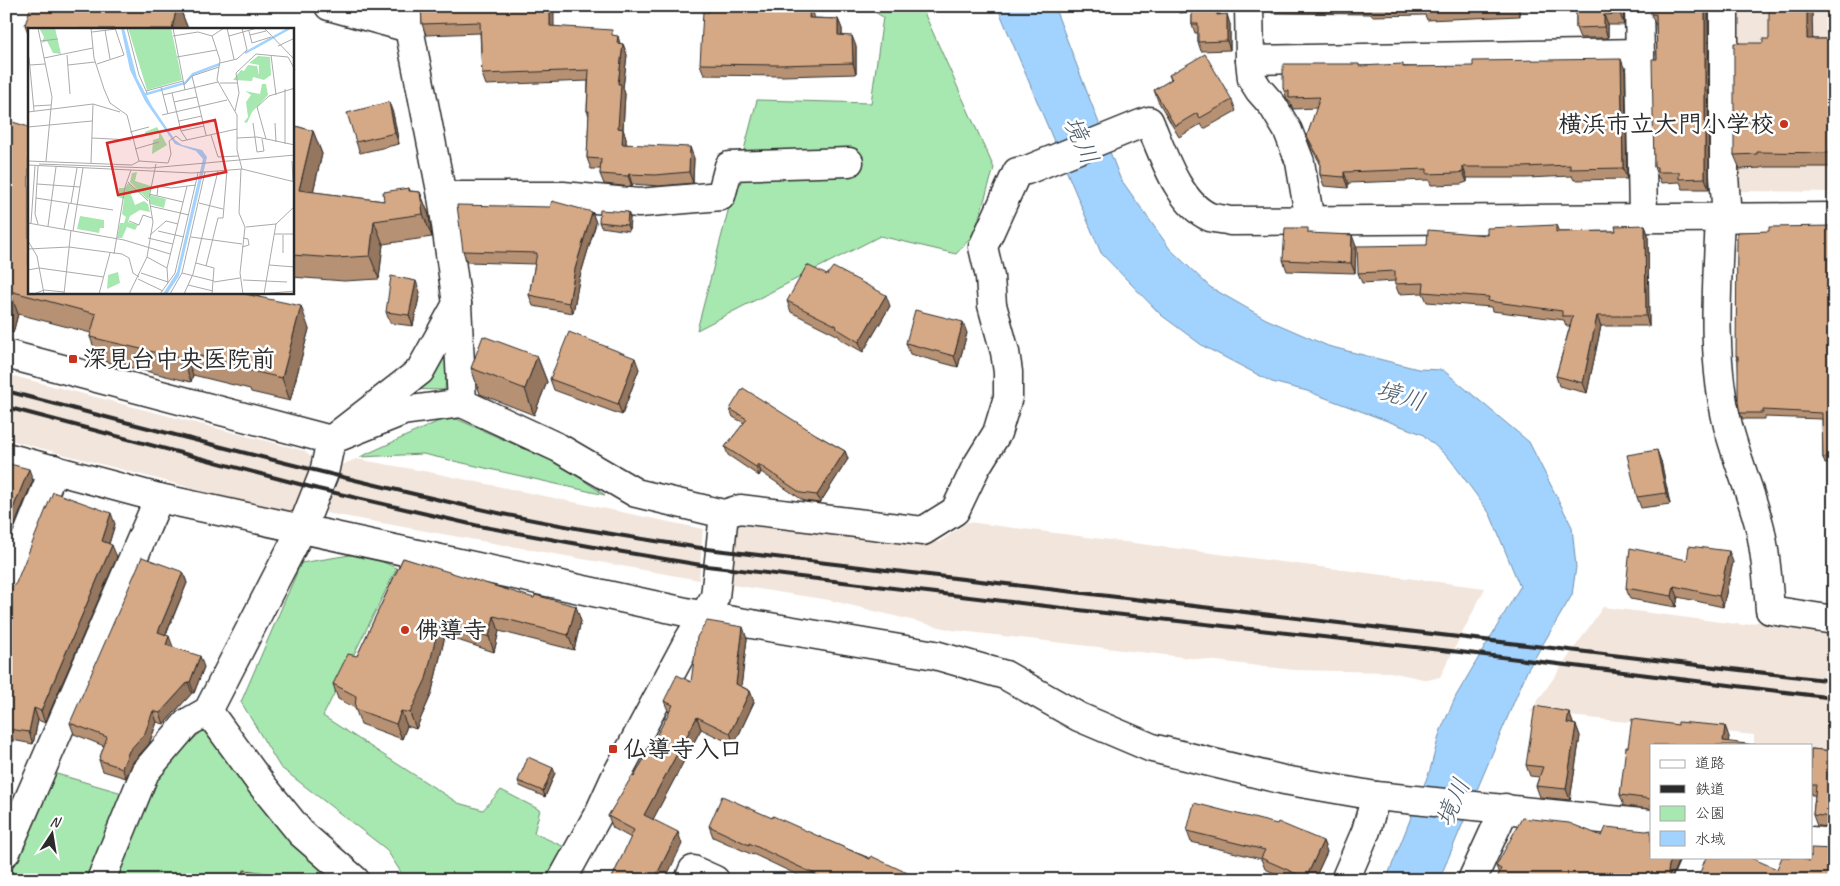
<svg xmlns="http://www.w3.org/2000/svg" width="1840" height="886" font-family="Caveat,'Klee One',sans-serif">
  <rect width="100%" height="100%" fill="#fff"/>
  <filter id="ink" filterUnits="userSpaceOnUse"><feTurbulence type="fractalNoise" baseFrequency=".02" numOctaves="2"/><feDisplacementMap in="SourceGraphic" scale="10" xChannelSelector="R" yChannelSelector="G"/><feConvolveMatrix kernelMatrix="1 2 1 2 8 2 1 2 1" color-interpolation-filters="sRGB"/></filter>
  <g filter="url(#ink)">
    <g fill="#f2e5db">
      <polygon points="1735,6 1834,6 1834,192 1735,191"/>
      <polygon points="6,374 305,451 316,463 294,515 6,439"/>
      <polygon points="356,459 429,472 703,529 699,580 326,513 337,467"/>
      <polygon points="968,522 1485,588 1440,677 1428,680 1390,672 1294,670 952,630 829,600 726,584 730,527 742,523 939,542"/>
      <polygon points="1603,607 1744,625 1773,618 1834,628 1834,755 1811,753 1811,745 1754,745 1754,735 1530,712"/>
    </g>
    <g fill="#a7e8b0" stroke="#698a6e">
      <polygon points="865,6 921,6 994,168 974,234 956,254 880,236 697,330 757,100 871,103 883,17"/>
      <polygon points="448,347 445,390 402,389 436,371"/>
      <polygon points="450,416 561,465 605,495 423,454 360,457"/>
      <polygon points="362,553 397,568 323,716 458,803 483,810 501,790 540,810 534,833 569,849 552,880 406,880 386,849 280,767 241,702 301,563"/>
      <polygon points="206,728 324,873 333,880 215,880 206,877 206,880 8,880 50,772 143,799 176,754"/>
    </g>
    <polygon fill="#a2d3ff" stroke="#7290aa" points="997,6 1054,6 1120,178 1170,249 1210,287 1266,319 1328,346 1418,369 1443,370 1529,442 1572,527 1576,567 1572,595 1527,671 1439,880 1386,880 1430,770 1440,732 1456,696 1520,587 1490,514 1450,459 1422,434 1307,391 1272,382 1203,346 1161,315 1101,253"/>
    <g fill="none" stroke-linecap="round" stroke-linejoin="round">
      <defs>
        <g id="minor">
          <polyline points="329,6 409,28"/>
          <polyline points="409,6 409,28 442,196 457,304 462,403"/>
          <polyline points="1249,6 1250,60 1252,79 1259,90 1273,106 1288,131 1300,162 1310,221"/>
          <polyline points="1639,6 1643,217"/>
          <polyline points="1724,6 1724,175 1727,218"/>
          <polyline points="1250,60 1640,53"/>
          <polyline points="442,196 563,196 639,203 721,196 729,166 849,162"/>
          <path d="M 1720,218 C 1717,287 1711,359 1728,426 C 1737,460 1751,493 1760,528 C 1766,554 1768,583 1770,610 L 1834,620"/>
          <path d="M 6,354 L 331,440 L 403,411 L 462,403 L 559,448 L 636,493 L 724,514 L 740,509 L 923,531 L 955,511 L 976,467 L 997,433 L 1008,397 L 1008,372 L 1005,352 L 992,305 L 990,277 L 983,247 L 1017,172 L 1027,170 L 1138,125 L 1149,121 C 1162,151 1178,204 1210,217 C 1216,219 1224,219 1230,221 L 1834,217"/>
          <polyline points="6,457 159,498 704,616 935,655 1005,675 1079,717 1152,748 1284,780 1376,796 1651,824"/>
          <polyline points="6,589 54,469"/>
          <polyline points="208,711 262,785 301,833 355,880"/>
          <polyline points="1811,841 1834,843"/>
          <polyline points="6,852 159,498"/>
          <polyline points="101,880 145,772 187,723 208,711 302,528 324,473 331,440 420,371 457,304"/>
          <polyline points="562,880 600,811 616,776 688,641 715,597 724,514"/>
          <polyline points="689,880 693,870 715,880"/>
          <polyline points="1345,880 1366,831 1376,796"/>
          <polyline points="1472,880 1505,808"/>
          <polyline points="1687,880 1697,857"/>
        </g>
      </defs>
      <use href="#minor" stroke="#2b2b2b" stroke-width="31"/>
      <use href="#minor" stroke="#fff" stroke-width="28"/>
      <g stroke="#2b2b2b" stroke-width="4">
        <path d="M 6,391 C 164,432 321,474 480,509 C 555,526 631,537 707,549 L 1834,681"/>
        <polyline points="6,407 318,489 479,526 611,550 707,566 1096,612 1460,652 1834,698"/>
      </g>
    </g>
    <g fill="#b79173" stroke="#2b2b2b">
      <polygon points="179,6 188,29 29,29 29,35 25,25"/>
      <polygon points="421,6 614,36 620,44 623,44 627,55 623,88 625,94 623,129 626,139 626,144 694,158 693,183 659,186 632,184 632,187 604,184 600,174 601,169 591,169 587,158 589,116 587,111 588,81 486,85 482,74 480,33 426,35 422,24"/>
      <polygon points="1176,6 1219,6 1220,14 1230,24 1230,50 1201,51 1198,42 1198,33 1195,33 1192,24 1192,12 1179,13"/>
      <polygon points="1269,6 1623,6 1624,25 1608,25 1608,38 1580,38 1576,28 1576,10 1519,10 1520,16 1427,20 1425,15 1372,16 1371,14 1272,13"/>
      <polygon points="1708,6 1709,189 1683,189 1680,182 1661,183 1659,178 1658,178 1654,167 1657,59 1656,24 1655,24 1651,14"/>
      <polygon points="814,15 814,18 838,19 842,29 842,35 856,46 856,74 783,76 704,75 700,64"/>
      <polygon points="1812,39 1834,39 1834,167 1762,167 1762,168 1740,169 1734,155 1763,43"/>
      <polygon points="1360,66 1625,70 1627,179 1574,180 1572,176 1527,178 1467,178 1467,182 1461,184 1431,185 1429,180 1348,183 1348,188 1324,186 1320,175 1320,163 1311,147 1307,136 1317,108 1293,109 1290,102 1289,102 1287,99 1283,88"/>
      <polygon points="1169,75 1232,100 1236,111 1204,129 1201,124 1179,137 1158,101 1154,90 1171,80"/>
      <polygon points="393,113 399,144 360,153 356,142"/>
      <polygon points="6,120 29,292 259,297 309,329 290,401 251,392 250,389 193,375 191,382 99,360 90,337 91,333 18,314 13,333 6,331"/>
      <polygon points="292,125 313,131 322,154 313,192 384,201 409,188 410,191 420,192 429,215 432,237 383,244 379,279 344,281 292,277"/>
      <polygon points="592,212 596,223 579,280 573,313 533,306 529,295 535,264 467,262 463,251"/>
      <polygon points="628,212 630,218 629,231 601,227 599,222"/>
      <polygon points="1556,225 1559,232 1616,231 1645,225 1648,235 1649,326 1601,326 1587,393 1559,386 1556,376 1570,326 1566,326 1564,320 1492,311 1491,307 1427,302 1423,293 1399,294 1395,284 1395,281 1362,283 1358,273 1427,245 1487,235"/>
      <polygon points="1834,226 1834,464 1825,464 1823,458 1822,419 1765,417 1765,419 1743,419 1740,413 1738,360 1736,356"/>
      <polygon points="1310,233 1356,246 1355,273 1287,271 1283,260"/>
      <polygon points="827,275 890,306 863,352 840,339 839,336 791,312 787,301"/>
      <polygon points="420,292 413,326 390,323 386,312"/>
      <polygon points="967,333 958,367 910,354 906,343"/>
      <polygon points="537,356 547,382 534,415 480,394 471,368"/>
      <polygon points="639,369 622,415 554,390 550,379"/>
      <polygon points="730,409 817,435 845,451 848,459 820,503 804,501 761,472 759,476 728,455 725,447 744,423 733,417"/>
      <polygon points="1661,461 1670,504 1641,508 1637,497"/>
      <polygon points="115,524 109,544 117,557 45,723 38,720 33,744 12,740 9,790 6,799 6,598"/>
      <polygon points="403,558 581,621 574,650 499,631 494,652 445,636 431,695 416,729 407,726 402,739 361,724 355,708 338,699 333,684 357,656"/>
      <polygon points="1687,560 1733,562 1723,607 1678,597 1676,607 1630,599 1626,588"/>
      <polygon points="183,572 187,583 166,635 173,647 204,667 194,693 192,693 164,724 157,722 149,744 133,762 126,778 103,771 99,760 104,746 74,734 70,723"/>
      <polygon points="747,639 741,686 750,691 754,702 734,745 701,729 653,819 682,844 611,880 631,838 613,828 608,816 634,777 669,713 664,701 691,682"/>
      <polygon points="1569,712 1573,724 1576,725 1580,736 1570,800 1540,797 1536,786 1539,777 1530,776 1526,765"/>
      <polygon points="1678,725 1725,726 1729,737 1728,741 1651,745 1651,809 1624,806 1620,795 1628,747"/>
      <polygon points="1811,749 1834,751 1834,827 1817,826 1813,815 1815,795 1811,795"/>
      <polygon points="555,773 545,797 520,786 518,781"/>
      <polygon points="772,818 918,878 933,880 808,880 753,854 753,855 713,837 709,826"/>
      <polygon points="1187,831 1323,841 1327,852 1314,880 1290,880 1265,869 1261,859 1191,842"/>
      <polygon points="1651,857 1680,857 1673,874 1672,880 1499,880 1498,876 1499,874 1496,866"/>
    </g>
    <g fill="#95765e" stroke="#2b2b2b">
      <polygon points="177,6 179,6 188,29 172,29"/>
      <polygon points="550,6 554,6 554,37 550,26"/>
      <polygon points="810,6 811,6 814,15 813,28 809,18"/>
      <polygon points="1217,6 1219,6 1220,24 1217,15"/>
      <polygon points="1516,6 1518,6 1519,10 1520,16"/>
      <polygon points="1620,6 1623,6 1624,25 1620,14"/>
      <polygon points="1705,6 1708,6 1709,189 1705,178"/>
      <polygon points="1807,6 1812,6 1813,53 1807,39"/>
      <polygon points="1227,14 1230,24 1230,50 1227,41"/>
      <polygon points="1604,15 1608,25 1608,38 1604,27"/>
      <polygon points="838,19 842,29 842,46 838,35"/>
      <polygon points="618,36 621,47 617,43"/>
      <polygon points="852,36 856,46 856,74 853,63"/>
      <polygon points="623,44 627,55 623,88 625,94 623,129 626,139 626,154 618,128 618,84"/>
      <polygon points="1621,59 1625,70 1627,179 1623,168"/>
      <polygon points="389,102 393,113 399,144 395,133"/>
      <polygon points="313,131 322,154 308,213 299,190"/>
      <polygon points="690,147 694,158 693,183 689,172"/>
      <polygon points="1463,167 1467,178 1467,182 1463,172"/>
      <polygon points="1344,172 1348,183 1348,188 1344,177"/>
      <polygon points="629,174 632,184 632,187 628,176"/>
      <polygon points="420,192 429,215 432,237 423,214"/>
      <polygon points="592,212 596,223 579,280 573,313 569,303 575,269"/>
      <polygon points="628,212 630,218 629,231 627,225"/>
      <polygon points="374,221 383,244 379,279 370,256"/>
      <polygon points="1645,225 1648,235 1649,326 1646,316"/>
      <polygon points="1352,235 1356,246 1355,273 1351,263"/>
      <polygon points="416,281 420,292 413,326 409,315"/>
      <polygon points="10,291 18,314 13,333 6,315 6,304"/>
      <polygon points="246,292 260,292 254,317 245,294"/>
      <polygon points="886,295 890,306 863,352 859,342"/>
      <polygon points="301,306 309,329 290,401 282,378"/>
      <polygon points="1597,316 1601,326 1587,393 1583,383"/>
      <polygon points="963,322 967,333 958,367 954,356"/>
      <polygon points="184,352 193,375 191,382 183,359"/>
      <polygon points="537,356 547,382 534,415 525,389"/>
      <polygon points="635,358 639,369 622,415 618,404"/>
      <polygon points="1657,450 1661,461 1670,504 1666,493"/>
      <polygon points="845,451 848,459 820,503 817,495"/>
      <polygon points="758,464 761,472 759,476 756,467"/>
      <polygon points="29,469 33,480 6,546 6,526"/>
      <polygon points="111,513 115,524 106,553 102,541"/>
      <polygon points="112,545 117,557 45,723 41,711"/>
      <polygon points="1729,551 1733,562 1723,607 1719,596"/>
      <polygon points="183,572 187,583 162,643 158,632"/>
      <polygon points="1674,586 1678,597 1676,607 1672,596"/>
      <polygon points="576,606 581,621 574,650 568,635"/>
      <polygon points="494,616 499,631 494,652 489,637"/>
      <polygon points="440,620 445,636 431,695 416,729 410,713"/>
      <polygon points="743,627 747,639 740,696 736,684"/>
      <polygon points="169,636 173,647 166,645"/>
      <polygon points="200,656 204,667 194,693 190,682"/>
      <polygon points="188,682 192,693 164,724 160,713"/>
      <polygon points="750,691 754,702 734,745 730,733"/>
      <polygon points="34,708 38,720 33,744 29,732"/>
      <polygon points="153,711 157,722 149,744 133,762 126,778 122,768 129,751"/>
      <polygon points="401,711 407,726 402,739 396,724"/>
      <polygon points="1569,712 1573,723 1571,734 1567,723"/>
      <polygon points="697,717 701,729 649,827 644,815"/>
      <polygon points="1576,725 1580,736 1570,800 1566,789"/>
      <polygon points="1725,726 1729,737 1728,745 1723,741"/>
      <polygon points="8,729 12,740 9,790 6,799 6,762"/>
      <polygon points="553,768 555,773 545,797 543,791"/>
      <polygon points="678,832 682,844 665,880 657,874"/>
      <polygon points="1323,841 1327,852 1314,880 1307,880 1306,878"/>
      <polygon points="1673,857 1680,857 1673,874 1672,880 1671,880 1668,872 1669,865"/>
    </g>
    <g fill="#d5a986" stroke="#2b2b2b">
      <polygon points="31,6 177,6 172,29 38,29 25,25"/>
      <polygon points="421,6 550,6 550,26 612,30 612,35 618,36 617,43 623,44 618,84 621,84 618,128 623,129 622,144 690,147 689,172 655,175 629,174 628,176 600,174 601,159 587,158 589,111 587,111 589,70 482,74 480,22 422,24"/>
      <polygon points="709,6 810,6 809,18 838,19 838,35 852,36 853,63 779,65 700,64 703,12 709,12"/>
      <polygon points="1192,6 1217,6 1217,15 1227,14 1227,41 1198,42 1198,24 1192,24"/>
      <polygon points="1423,6 1488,6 1423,9"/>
      <polygon points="1576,6 1620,6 1620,14 1604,15 1604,27 1576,28"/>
      <polygon points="1651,6 1705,6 1705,178 1679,179 1679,172 1657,172 1657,167 1654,167 1652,59 1657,59 1656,14 1651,14"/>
      <polygon points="1769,6 1807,6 1807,39 1834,39 1834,153 1757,152 1757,154 1734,155 1734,43 1763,43 1763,39 1769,39"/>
      <polygon points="1205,54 1232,100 1200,118 1197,113 1175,126 1154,90 1172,79 1169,75"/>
      <polygon points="1621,59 1623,168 1570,169 1570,165 1523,167 1463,167 1463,172 1457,173 1427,174 1427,169 1344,172 1344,177 1320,175 1320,160 1307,136 1320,97 1289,98 1289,91 1285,91 1283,88 1283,64 1359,64 1359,66 1403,64 1403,67 1473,66 1473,61"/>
      <polygon points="389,102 395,133 356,142 347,113"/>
      <polygon points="6,120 29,127 29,292 246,292 245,294 301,306 282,378 243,369 243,366 184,352 183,359 90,337 96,314 10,291 6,304"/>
      <polygon points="292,125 313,131 299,190 384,201 383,192 409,188 409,191 420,192 423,214 374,221 370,256 336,258 292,255"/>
      <polygon points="552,201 592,212 575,269 569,303 529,295 537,253 463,251 457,205 550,207"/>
      <polygon points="600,210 628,212 627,225 599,222"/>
      <polygon points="1556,225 1556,232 1616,231 1615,226 1645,225 1646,316 1597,316 1583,383 1556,376 1573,316 1562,316 1562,311 1488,301 1489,297 1423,292 1424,283 1395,284 1395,271 1358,273 1357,246 1427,245 1428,230 1487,235 1487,228"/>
      <polygon points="1834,226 1834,457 1823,458 1822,413 1763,410 1763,413 1740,413 1738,402 1738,356 1736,356 1737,232 1769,231 1769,227"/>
      <polygon points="1285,228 1308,228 1308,233 1352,235 1351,263 1283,260"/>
      <polygon points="807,265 827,275 833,267 886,295 859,342 836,328 837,326 787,301"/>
      <polygon points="391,276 416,281 409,315 386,312"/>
      <polygon points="915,310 963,322 954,356 906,343"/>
      <polygon points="569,332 635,358 618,404 550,379"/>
      <polygon points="483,336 537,356 525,389 471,368"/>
      <polygon points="743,388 817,435 845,451 817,495 801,493 758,464 756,467 725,447 747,419 730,409"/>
      <polygon points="1657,450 1666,493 1637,497 1627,455"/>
      <polygon points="6,463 29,469 6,526"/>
      <polygon points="53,492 111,513 102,541 112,545 41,711 34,708 29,732 8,729 6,762 6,598 9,591 16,583"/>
      <polygon points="1689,546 1729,551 1719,596 1674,586 1672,596 1626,588 1630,548 1687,560"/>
      <polygon points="142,557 183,572 158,632 169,636 166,645 200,656 190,682 188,682 160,713 153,711 145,733 129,751 122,768 99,760 107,737 70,723"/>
      <polygon points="403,558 534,598 535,595 576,606 568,635 494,616 489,637 440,620 426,679 410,713 401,711 396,724 355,709 356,696 333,684 348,654 357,656"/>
      <polygon points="707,621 743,627 736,684 750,691 730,733 697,717 644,815 678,832 657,874 669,880 611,880 634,830 608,816 632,776 634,777 673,705 664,701 677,675 691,682 697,637"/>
      <polygon points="1535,706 1569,712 1567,723 1576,725 1566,789 1536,786 1543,767 1526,765"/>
      <polygon points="1632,719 1678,725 1678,722 1725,726 1723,741 1755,745 1651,745 1651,799 1620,795 1626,747 1628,747"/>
      <polygon points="1811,749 1834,751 1834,818 1832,817 1813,815 1816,785 1811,785"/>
      <polygon points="528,757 553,768 543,791 518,781"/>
      <polygon points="722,796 772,818 773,816 870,859 871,856 918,878 933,880 827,880 749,843 749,845 709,826"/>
      <polygon points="1194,803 1277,824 1278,822 1323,841 1306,878 1261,858 1265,850 1187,831"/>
      <polygon points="1522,818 1569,823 1602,836 1606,827 1646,831 1651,830 1651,857 1673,857 1669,865 1668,872 1671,880 1504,880 1498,876 1501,869 1496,866"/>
      <polygon points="1811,848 1834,849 1833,856 1834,856 1834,880 1696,880 1698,878 1706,857 1749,857 1777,869 1782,857 1800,857 1809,861 1809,857 1811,857"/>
      <polygon points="244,870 274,874 273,880 242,880"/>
    </g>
  </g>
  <g fill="#c8321e" stroke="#fff" stroke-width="2">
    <circle cx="1784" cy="124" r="5"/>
    <rect x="68" y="354" width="10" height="10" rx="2.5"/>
    <circle cx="405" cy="630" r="5"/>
    <rect x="608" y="744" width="10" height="10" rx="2.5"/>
  </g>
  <g text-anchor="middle" stroke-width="5" stroke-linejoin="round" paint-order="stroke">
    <g font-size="24" font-weight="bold" fill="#2b2b2b" stroke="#fff" text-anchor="start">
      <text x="1774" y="132" text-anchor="end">横浜市立大門小学校</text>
      <text x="83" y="367">深見台中央医院前</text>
      <text x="415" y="638">佛導寺</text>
      <text x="623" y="757">仏導寺入口</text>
    </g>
    <g font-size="25" font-style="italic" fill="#4f5d6b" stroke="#fff">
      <text transform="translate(1082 140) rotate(66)" y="9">境川</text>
      <text transform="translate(1401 395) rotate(17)" y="9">境川</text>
      <text transform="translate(1452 802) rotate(-66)" y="9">境川</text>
    </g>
  </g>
  <g transform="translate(28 28)">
    <rect width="266" height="266" fill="#fff"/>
    <path d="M 11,0 L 27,0 L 33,26 L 25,25 L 19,13 L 14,15 L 16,9 ZM 100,0 L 143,0 L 154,52 L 119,62 ZM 230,28 L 242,29 L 243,47 L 236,52 L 225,49 L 224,53 L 205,52 L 213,42 L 229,47 L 216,43 L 220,37 L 229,38 L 231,47 L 231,37 L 221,35 ZM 234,56 L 238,56 L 240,67 L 224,84 L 219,95 L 216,94 L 220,89 L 218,74 L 223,67 L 217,63 L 232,66 ZM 129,99 L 139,117 L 124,126 L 125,112 L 131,110 L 131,105 L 117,107 L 117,104 ZM 109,144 L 107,153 L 123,158 L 120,172 L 102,154 L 104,145 ZM 100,155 L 114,165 L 102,164 L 107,177 L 116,173 L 120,176 L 122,184 L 112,182 L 102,188 L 100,194 L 110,197 L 107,202 L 99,199 L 94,210 L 89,210 L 92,195 L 96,195 L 98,189 L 94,186 L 96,171 L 90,169 L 91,160 L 97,160 ZM 122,167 L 138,171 L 136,180 L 122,176 ZM 52,188 L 76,192 L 76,200 L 72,200 L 71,205 L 49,201 ZM 90,244 L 92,255 L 79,261 L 80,247 Z" fill="#a7e8b0"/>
    <path d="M 93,0 L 96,0 L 109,50 L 124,78 L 147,112 L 154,117 L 174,122 L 179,129 L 151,248 L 139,266 L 135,266 L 149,244 L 175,131 L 168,123 L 147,116 L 117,73 L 102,42 Z" fill="#a2d3ff"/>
    <path fill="none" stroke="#a2d3ff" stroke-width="2.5" d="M 217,25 L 262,0M 115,67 L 157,55 L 165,46 L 192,36"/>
    <path fill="none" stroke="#aaa" stroke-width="1" d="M 10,0 L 24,69 L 18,133M 63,0 L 66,30 L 76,61 L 82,75 L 99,87 L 111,133M 99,0 L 111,47 L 119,65M 145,0 L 156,57M 199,0 L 206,31M 236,0 L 267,32M 77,2 L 82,31M 221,3 L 224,15 L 243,9M 64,4 L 88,1M 222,7 L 238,3M 145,8 L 170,4 L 184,8 L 196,0M 184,8 L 192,32 L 189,52 L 209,87 L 209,122 L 214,141M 201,8 L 229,0M 13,13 L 30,11M 250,18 L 267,10M 39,27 L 42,66M 243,27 L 248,67M 1,29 L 6,83M 149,29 L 189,22M 16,30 L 65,20M 192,35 L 209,31 L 219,22 L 214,0M 69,36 L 96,27 L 87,0M 2,37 L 17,36M 40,37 L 67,34M 164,48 L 178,107M 192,55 L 210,55M 133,59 L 140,86M 257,61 L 257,116M 266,61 L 266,117M 157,62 L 156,57 L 164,48 L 191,39M 118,63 L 155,53M 144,65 L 153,103 L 159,112M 135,67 L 190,54M 146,74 L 169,69M 6,78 L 23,77M 207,83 L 211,65 L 208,45 L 228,26 L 260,29 L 267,42M 0,84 L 65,76 L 92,84M 134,87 L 199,72M 151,93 L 174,88M 225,95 L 229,124 L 236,123 L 234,111M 247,95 L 248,114M 0,99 L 64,93M 153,103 L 176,98M 102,104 L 121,99M 183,107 L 190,129 L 211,128M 64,110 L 103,112M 209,110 L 229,109 L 267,117M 238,111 L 229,79 L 241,68 L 267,60M 107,121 L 131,114M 0,133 L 104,137 L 111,133 L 140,135 L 143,126 L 141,113 L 148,108 L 154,113 L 209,101M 264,133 L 265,154M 63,135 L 65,76M 11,136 L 122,140 L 267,127M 0,137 L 164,145 L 214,141 L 267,154M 10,138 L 7,186 L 10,196M 213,141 L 211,185 L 217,199 L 212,245 L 215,266M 100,154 L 120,173M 9,156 L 52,159M 121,166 L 155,174M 129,168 L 130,158 L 143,160 L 168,157M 8,170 L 85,182M 43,175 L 49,140M 171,175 L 195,181M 122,178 L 161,187M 101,193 L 111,197 L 115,187 L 124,190M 0,195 L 96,212 L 142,226M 3,195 L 7,138M 20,198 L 28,139M 218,199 L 248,196 L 267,178M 36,201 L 41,176M 45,203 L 55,140M 130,203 L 156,209M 246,206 L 267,206M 122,207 L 138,193 L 150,196M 163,209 L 214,216M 120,210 L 145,216M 0,213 L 9,228 L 16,266M 214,219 L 221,217 L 220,211 L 215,210M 0,221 L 41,219 L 94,226 L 101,230 L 105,245 L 111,249M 255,225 L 255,207M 86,226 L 97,159 L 103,142M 119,229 L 139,240M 168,235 L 186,240 L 184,266M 241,237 L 267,239M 178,238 L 190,190 L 195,190 L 199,142M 0,242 L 11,240 L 76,249M 113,245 L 140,254M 154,245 L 186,253M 110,251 L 135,263M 215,252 L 259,254M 186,254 L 212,250M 140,255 L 139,240 L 159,158M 160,257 L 185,263M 6,266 L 16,262 L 36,264M 36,266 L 43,202M 71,266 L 82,225M 101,266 L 119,229 L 125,194 L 121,170 L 128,136M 132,266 L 147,245 L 170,145M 142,266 L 154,245 L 177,144M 156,266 L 165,246 L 190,143M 232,266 L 267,263M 236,266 L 248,196"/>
    <path fill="#d62828" fill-opacity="0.15" stroke="#d62828" stroke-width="2.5" d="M 187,92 L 198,144 L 90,167 L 79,115 Z"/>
    <rect width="266" height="266" fill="none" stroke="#2b2b2b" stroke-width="2.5"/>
  </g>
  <rect width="1840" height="886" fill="none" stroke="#fff" stroke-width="25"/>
  <rect x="12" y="12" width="1815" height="861" fill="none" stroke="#2b2b2b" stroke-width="2" filter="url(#ink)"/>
  <rect x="1650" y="744" width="162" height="115" fill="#ffffff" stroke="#aaaaaa"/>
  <rect x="1660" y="760" width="25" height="8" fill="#ffffff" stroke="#aaaaaa"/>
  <text x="1695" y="768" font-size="15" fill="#2b2b2b">道路</text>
  <rect x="1660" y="785" width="25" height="8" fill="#2b2b2b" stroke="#aaaaaa"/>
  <text x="1695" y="794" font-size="15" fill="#2b2b2b">鉄道</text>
  <rect x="1660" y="806" width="25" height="15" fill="#a7e8b0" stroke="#aaaaaa"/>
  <text x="1695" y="818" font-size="15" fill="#2b2b2b">公園</text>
  <rect x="1660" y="831" width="25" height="15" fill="#a2d3ff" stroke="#aaaaaa"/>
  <text x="1695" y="844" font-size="15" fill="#2b2b2b">水域</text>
  <g transform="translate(52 834) rotate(12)" stroke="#ffffff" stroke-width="4" paint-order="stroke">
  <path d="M0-4L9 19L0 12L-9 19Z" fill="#2b2b2b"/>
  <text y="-8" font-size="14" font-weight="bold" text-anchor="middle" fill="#2b2b2b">N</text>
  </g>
</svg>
